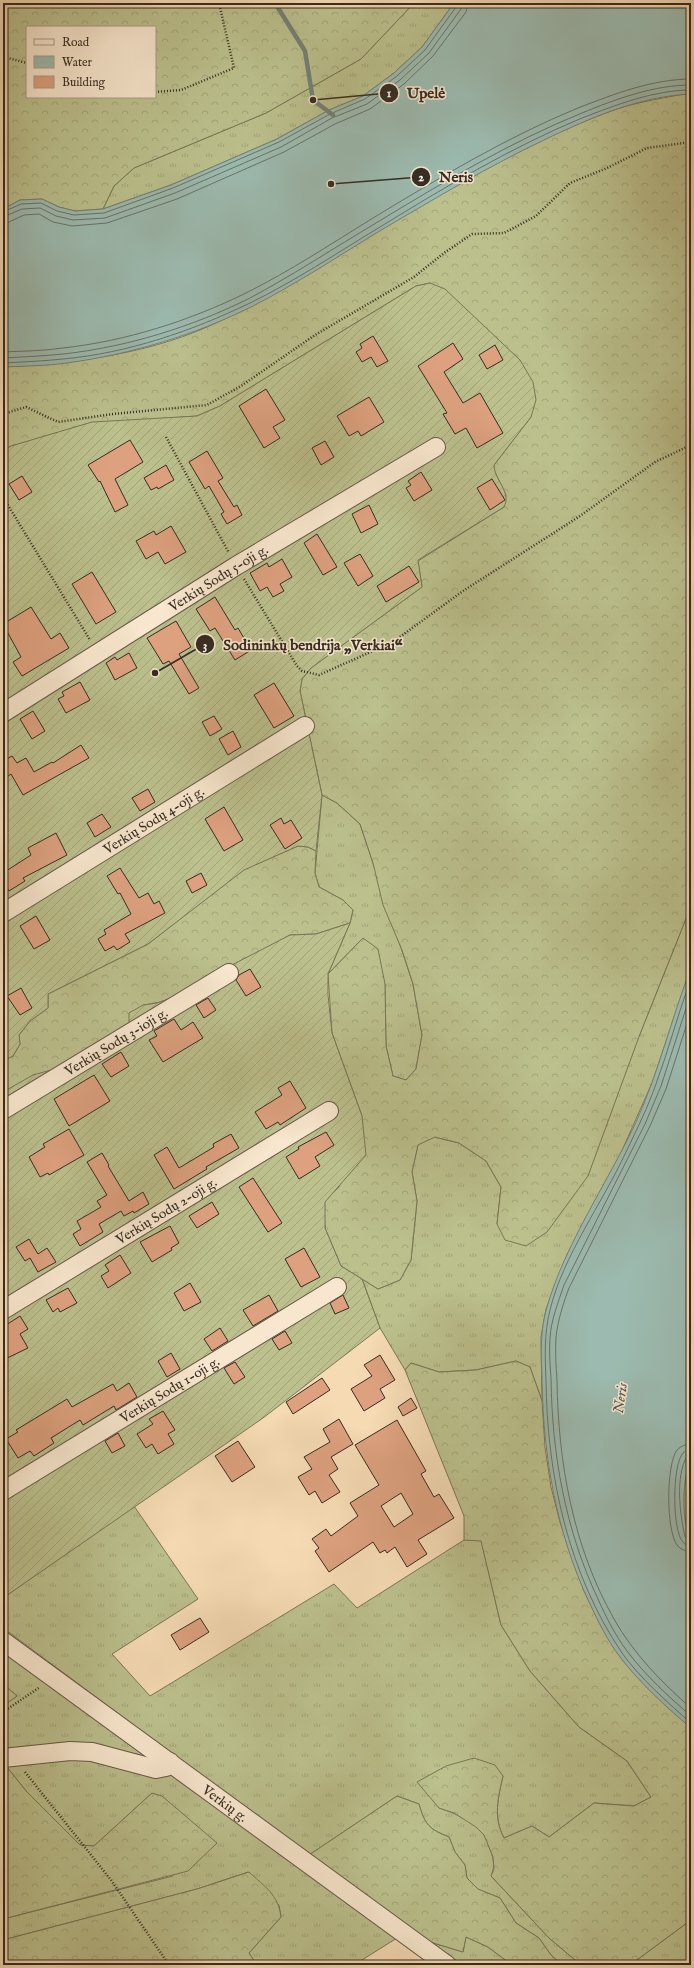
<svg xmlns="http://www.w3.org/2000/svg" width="694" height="1968" font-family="'IM FELL English',serif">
  <defs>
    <pattern id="grass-tufts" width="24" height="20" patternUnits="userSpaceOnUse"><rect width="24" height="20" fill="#bbc08d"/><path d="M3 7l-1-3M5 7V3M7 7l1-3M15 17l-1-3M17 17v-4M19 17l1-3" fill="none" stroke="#a1a579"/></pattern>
    <pattern id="forest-crowns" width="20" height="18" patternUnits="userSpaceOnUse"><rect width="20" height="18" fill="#bbc08d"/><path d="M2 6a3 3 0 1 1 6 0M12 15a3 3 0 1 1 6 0" fill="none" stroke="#a1a579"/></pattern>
    <pattern id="garden-furrows" width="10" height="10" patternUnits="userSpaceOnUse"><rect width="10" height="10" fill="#bbc08d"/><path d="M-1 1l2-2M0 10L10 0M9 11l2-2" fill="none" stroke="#a1a579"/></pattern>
  </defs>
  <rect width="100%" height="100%" fill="#f5dab3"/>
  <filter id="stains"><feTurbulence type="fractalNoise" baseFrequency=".005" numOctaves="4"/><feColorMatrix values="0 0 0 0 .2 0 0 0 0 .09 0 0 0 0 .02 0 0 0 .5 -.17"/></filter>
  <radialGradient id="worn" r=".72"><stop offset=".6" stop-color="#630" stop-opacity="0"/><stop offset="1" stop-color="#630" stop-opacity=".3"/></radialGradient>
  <g fill="url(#grass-tufts)" stroke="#787658">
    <polygon points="414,3 454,3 422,47 394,73 363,96 329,110 277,139 171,185 103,209 114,186 134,168 266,113 361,59"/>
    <polygon points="322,795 337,803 360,824 413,984 422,1035 416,1069 406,1080 393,1076 386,1046 385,984 363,938 328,974 350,923 353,910 343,900 319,887 315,873"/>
    <polygon points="691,906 691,968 652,1083 620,1155 568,1253 546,1309 541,1337 542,1401 530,1367 516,1361 476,1370 439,1372 411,1363 405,1370 380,1328 362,1279 378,1289 400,1280 411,1260 417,1201 412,1172 418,1144 434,1137 459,1143 486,1161 501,1187 497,1224 640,1034"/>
    <path d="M 691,1453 L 691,1542 C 680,1514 683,1481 691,1453 Z"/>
    <path d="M 134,1506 L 198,1599 L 112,1654 L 150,1696 L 334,1584 L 357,1608 L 464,1540 L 481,1540 L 501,1625 L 530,1671 L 579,1727 L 627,1761 L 651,1797 L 634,1806 L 594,1803 L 549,1837 L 532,1826 L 504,1838 C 493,1818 498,1797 503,1776 L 439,1808 C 454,1813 475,1821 484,1835 C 487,1839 488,1845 490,1849 C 494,1859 495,1867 491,1876 L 549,1938 L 581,1965 L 562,1965 L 551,1955 L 539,1938 L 516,1923 L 500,1898 L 477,1889 L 467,1878 L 465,1865 L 455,1852 L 449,1837 C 429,1829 425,1825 419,1804 L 397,1796 L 309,1855 L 3,1628 L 3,1598 Z"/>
    <polygon points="3,1651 397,1938 354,1965 257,1965 249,1953 281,1917 279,1905 248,1872 197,1889 3,1940 3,1919 173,1876 152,1793 94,1846 80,1845 27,1792 6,1766 3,1766 3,1706 17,1696 3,1684"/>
    <polygon points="691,1920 691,1965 630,1965"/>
    <polygon points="466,1937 488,1947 512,1965 462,1965 430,1942 463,1952"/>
  </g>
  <g fill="url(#forest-crowns)" stroke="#787658" fill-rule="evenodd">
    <path d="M 3,3 L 296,3 L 306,7 L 316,3 L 414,3 L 361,59 L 266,113 L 134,168 L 114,186 L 103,209 L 75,211 L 59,207 L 42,199 L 20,200 L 3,209 ZM 27,27 L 155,27 L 155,97 L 27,97 Z"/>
    <path d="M 684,94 L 691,94 L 691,906 L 640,1034 L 588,1176 L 547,1232 L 526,1246 L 505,1240 L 497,1224 L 501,1187 L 486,1161 L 459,1143 L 435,1137 L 418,1145 L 412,1172 L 417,1201 L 411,1260 L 400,1280 L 378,1289 L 341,1266 L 325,1228 L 324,1202 L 339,1187 L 362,1116 L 332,1033 L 328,974 L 363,938 L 378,949 L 385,984 L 386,1046 L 393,1076 L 406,1080 L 416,1069 L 422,1035 L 413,984 L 402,950 L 383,905 L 373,863 L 360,824 L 337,803 L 322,795 L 300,691 L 302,679 L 311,668 L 422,587 L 418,561 L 504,507 L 506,495 L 494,470 L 494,465 L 531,417 L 520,360 L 430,283 L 416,286 L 220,406 L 197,416 L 169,418 L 11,446 L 3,451 L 3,367 C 72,363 143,355 207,327 C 246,310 282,289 319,267 C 412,212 506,150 608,112 C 632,103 658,99 684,94 Z"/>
    <polygon points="298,846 308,847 316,851 315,873 319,887 343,900 353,910 350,923 316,934 290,935 180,995 157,1003 143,1005 129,1036 3,1092 3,1061 13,1056 20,1044 19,1035 30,1021 48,1008 48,994 148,944 243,870"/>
    <path d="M 516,1361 L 530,1367 L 542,1401 L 545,1447 L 551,1487 L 560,1522 L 584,1591 L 601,1626 L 620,1657 L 691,1728 L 691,1920 L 630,1965 L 581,1965 L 549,1938 L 491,1876 L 494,1869 L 493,1857 L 484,1835 L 476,1827 L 454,1813 L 439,1808 L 417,1782 L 446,1766 L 474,1758 L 495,1765 L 503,1776 C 498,1797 493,1818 504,1838 L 532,1826 L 549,1837 L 594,1803 L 634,1806 L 651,1797 L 627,1761 L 579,1727 L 530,1671 L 501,1625 L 481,1541 L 464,1540 L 464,1516 L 405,1370 L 411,1363 L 439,1372 L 476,1370 Z"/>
    <polygon points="3,1684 17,1696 3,1706"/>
    <polygon points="3,1766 6,1766 27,1792 80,1845 94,1846 152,1793 162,1796 217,1843 188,1871 3,1919"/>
    <path d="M 397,1796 L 419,1804 C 425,1825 429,1829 449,1837 L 455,1852 L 465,1865 L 467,1878 L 478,1889 L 500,1898 L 516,1923 L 539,1938 L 551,1955 L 562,1965 L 512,1965 L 488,1947 L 466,1937 L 463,1952 L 430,1942 L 309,1855 Z"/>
    <path d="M 249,1872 C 265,1887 278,1894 281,1917 L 249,1953 L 257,1965 L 3,1965 L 3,1940 L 197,1889 Z"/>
  </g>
  <g fill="url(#garden-furrows)" stroke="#787658">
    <path d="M 430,283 L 445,289 L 520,360 L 533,382 L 536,400 L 531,417 L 494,465 C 494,480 512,492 504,507 L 418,560 L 422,587 L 311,668 L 302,679 L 300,691 L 322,795 L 316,851 L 308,847 L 298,846 L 244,870 L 148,944 L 48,994 L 48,1008 L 30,1021 L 19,1035 L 20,1044 L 13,1056 L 3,1061 L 3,703 L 8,700 L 3,691 L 3,451 L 11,446 L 92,422 L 197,416 L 220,406 L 416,286 Z"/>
    <polygon points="350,923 328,974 328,995 332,1033 362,1116 366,1155 325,1202 325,1228 341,1266 362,1279 380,1328 263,1418 3,1598 3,1092 33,1075 98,1057 129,1036 129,1013 143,1005 157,1003 180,995 228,967 290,935 316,934"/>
  </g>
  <g fill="#9cbaaf" stroke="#738177">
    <path d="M 454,3 L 691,3 L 691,94 C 640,96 590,118 544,140 C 489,166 436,198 383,229 C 340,255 298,283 253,306 C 195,335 132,354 67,363 C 46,366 24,366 3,367 L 3,209 L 20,200 L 42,199 L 59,207 L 75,211 L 103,209 L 171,185 L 277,139 L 329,110 L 363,96 L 394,73 L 422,47 Z"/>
    <path d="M 691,968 L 691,1453 C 683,1481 680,1514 691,1542 L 691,1728 C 666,1707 640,1683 620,1657 C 607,1640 598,1621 589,1602 C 556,1531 543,1456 542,1378 C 541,1354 540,1330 547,1307 C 565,1244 608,1182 636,1122 C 659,1072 671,1019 691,968 Z"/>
  </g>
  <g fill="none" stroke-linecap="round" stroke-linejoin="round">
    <g stroke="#697369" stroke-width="1">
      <polyline points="3,212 21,204 41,203 57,211 74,215 104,213 173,188 279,142 330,114 365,99 397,76 425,50 456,7 457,3"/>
      <polyline points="3,217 22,209 40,208 56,216 73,220 105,218 175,193 281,147 332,118 367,104 400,80 429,53 461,9 462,3"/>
      <polyline points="3,223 9,222 24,215 39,214 53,222 72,226 107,223 177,199 284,152 335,124 370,109 404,84 433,56 466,12 468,3"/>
      <path d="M 3,352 C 23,351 43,351 63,348 C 126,341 189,321 246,293 C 290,271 331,244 373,218 C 439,178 507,137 578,108 C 614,94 653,79 691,79"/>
      <path d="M 3,358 C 23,357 43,356 63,354 C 127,347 192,327 250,298 C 293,275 334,248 376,223 C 442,183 510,142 582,113 C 616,99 654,85 691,85"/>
      <path d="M 3,363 C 23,362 43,361 63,359 C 128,353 192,331 250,303 C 295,281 337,253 380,227 C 445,187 512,147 582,118 C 616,105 654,90 691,90"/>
      <path d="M 691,979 C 678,1013 669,1049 656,1084 C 648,1107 637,1129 626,1152 C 603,1202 563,1256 550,1310 C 544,1334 545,1356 546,1380 C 547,1475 568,1573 622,1653 C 638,1676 669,1704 691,1723"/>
      <path d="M 691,993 L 661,1086 L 645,1124 L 564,1285 C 558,1303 551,1320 550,1338 C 549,1351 550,1365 551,1378 C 552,1454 565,1529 598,1599 C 606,1617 615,1635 627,1651 C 645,1675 669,1697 691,1716"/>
      <path d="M 691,1011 L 666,1089 L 650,1126 L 569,1288 C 563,1304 558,1320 556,1337 C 555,1351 556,1366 557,1380 C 558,1462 573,1547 614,1619 C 633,1653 662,1683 691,1708"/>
      <path d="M 691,1444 C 686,1444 681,1446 677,1450 C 666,1465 666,1530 677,1545 C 681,1550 686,1551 691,1552"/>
      <path d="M 691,1450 C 688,1450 685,1451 683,1453 C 672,1465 672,1531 683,1542 C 685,1545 688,1545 691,1546"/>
      <path d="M 691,1455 L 687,1456 C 675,1477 680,1515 685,1537 L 691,1541"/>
    </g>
    <polyline stroke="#738177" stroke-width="4.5" points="275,3 305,51 313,100 333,115"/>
  </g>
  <g fill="#dda17f" stroke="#362c23" fill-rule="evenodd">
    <polygon points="373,336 388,361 377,367 371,357 362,362 356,352 362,348 360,344"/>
    <polygon points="453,343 463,359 444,372 463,403 480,393 503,433 477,448 466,428 455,434 443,414 447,413 418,366"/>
    <polygon points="495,345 503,360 487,369 479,355"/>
    <polygon points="266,389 285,420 273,427 280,438 264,448 239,406"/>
    <polygon points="369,397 384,422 361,436 358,431 349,436 337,416"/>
    <polygon points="130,440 143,462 115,479 128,505 115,512 100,481 99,482 88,465"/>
    <polygon points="325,441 334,457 321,465 312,448"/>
    <polygon points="207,451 223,478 218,481 234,507 237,505 242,515 227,524 221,514 224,512 209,486 205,489 189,462"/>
    <polygon points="166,465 174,480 158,489 157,487 151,490 144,478"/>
    <polygon points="421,472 432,490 414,501 406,488 411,485 408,481"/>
    <polygon points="22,476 32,492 19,500 9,484"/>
    <polygon points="492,479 505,500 490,510 477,488"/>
    <polygon points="369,505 378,524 361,533 352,514"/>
    <polygon points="171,526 186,552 165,564 158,552 146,559 136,541 154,531 156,535"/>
    <polygon points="317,534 337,567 323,575 304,543"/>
    <polygon points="360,554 373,576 358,586 344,563"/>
    <polygon points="282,559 292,577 280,584 284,591 273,597 267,587 260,591 250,573 267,563 269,567"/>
    <polygon points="409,566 419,582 386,602 377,586"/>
    <polygon points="92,572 116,612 96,624 72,584"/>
    <polygon points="215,597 235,630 238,628 251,650 235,660 215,628 210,631 196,609"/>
    <polygon points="31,607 51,639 60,633 69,648 22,676 13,662 21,657 3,624"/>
    <polygon points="176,621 191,647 179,654 199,688 189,694 169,661 163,664 147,638"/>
    <polygon points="129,653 137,668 115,680 106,663 115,657 117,660"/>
    <polygon points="80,682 90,700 66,713 58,699 64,696 62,692"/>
    <polygon points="274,683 294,716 274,728 254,695"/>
    <polygon points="33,711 45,731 32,739 20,719"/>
    <polygon points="214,716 222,729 210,736 202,722"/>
    <polygon points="233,731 241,747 228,755 219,739"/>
    <polygon points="81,745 89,758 23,795 11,774 7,777 3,770 3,761 12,756 17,763 26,758 34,772 52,762 53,763"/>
    <polygon points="148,789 155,802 140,811 132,798"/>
    <polygon points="224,807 243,840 224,851 205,819"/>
    <polygon points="102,814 111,827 95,837 87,823"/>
    <polygon points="281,818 284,824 291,820 302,838 285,849 270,825"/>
    <polygon points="56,833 67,855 23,878 25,881 9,891 3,881 3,873 31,855 28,848"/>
    <polygon points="120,868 139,898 148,893 154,904 159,901 165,913 125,934 130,942 117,950 114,946 105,951 98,939 106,934 104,930 131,914 120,893 118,894 107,876"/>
    <polygon points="201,873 207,885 192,893 186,881"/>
    <polygon points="36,916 50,940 34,949 20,926"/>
    <polygon points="250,969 261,987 246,996 236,980 239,975"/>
    <polygon points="21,988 32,1008 20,1015 7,996"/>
    <polygon points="208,998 216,1010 204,1018 196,1005"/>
    <polygon points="174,1019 181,1030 193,1022 203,1038 163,1062 149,1040 157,1036 154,1031"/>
    <polygon points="121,1052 129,1066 111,1077 102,1064"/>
    <polygon points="94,1075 110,1101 69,1126 54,1099"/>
    <polygon points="290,1081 306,1108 280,1125 278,1122 266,1129 255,1112 282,1095 278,1088"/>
    <polygon points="69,1129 84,1155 49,1175 48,1173 40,1177 29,1157 45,1147 43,1144"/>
    <polygon points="326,1132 334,1145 315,1157 320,1166 299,1179 286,1157 299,1149 298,1147"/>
    <polygon points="231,1134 239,1148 206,1167 207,1169 174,1189 154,1155 167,1147 179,1168 214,1147 213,1144"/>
    <polygon points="102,1153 109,1165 108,1166 129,1201 143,1192 149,1204 134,1213 133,1211 124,1216 121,1211 99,1224 103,1232 80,1246 73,1234 81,1229 77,1221 101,1207 97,1201 107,1195 87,1162"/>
    <polygon points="253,1178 282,1223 268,1232 239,1187"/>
    <polygon points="212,1202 219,1214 197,1228 189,1216"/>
    <polygon points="170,1226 179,1243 171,1248 172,1250 152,1262 140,1242"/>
    <polygon points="29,1239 38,1254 47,1248 56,1262 38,1272 30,1258 25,1261 16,1247"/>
    <polygon points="304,1248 320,1277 301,1287 285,1259"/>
    <polygon points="120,1255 131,1273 108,1288 101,1276 109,1271 105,1265"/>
    <polygon points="190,1283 201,1302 184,1311 174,1293"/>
    <polygon points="68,1288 77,1303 60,1312 58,1308 53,1312 46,1300"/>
    <polygon points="269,1295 278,1311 253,1326 243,1310"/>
    <polygon points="343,1295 349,1308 335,1314 330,1303"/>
    <polygon points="20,1316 28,1329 20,1334 28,1348 3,1360 3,1327"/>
    <polygon points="220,1328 228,1341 212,1351 204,1339"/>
    <polygon points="285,1331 292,1343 279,1350 272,1339"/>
    <polygon points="171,1353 180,1369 167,1377 158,1361"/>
    <polygon points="380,1355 395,1380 380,1389 385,1398 364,1411 351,1389 372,1376 364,1365"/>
    <polygon points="235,1362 245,1377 234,1384 224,1368"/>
    <polygon points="322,1378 330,1390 293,1414 286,1402"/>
    <polygon points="129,1383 137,1397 116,1410 114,1406 83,1425 80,1420 51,1438 54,1443 34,1456 30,1451 18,1458 6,1439 18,1432 16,1430 67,1399 72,1407 113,1384 117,1391"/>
    <polygon points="411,1398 417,1408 403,1416 398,1407"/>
    <polygon points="163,1411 175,1430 168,1434 174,1444 158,1454 152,1444 146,1448 137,1434 153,1424 149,1419"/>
    <polygon points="339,1419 353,1444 331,1457 338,1469 329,1475 340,1492 322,1503 315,1491 309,1495 298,1477 312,1469 304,1457 330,1442 323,1429"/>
    <path d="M 397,1420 L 426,1471 L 421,1474 L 434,1497 L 439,1494 L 454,1518 L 418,1540 L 427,1554 L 407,1567 L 395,1547 L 387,1553 L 385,1550 L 380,1553 L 373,1542 L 329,1572 L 315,1551 L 319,1548 L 312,1539 L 326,1529 L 331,1536 L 358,1516 L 350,1503 L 379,1485 L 355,1445 ZM 401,1493 L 413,1514 L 394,1527 L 381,1506 Z"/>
    <polygon points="118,1433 125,1446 112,1453 105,1441"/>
    <polygon points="238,1441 255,1467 232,1482 215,1456"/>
    <polygon points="200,1618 209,1632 180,1650 171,1635"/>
  </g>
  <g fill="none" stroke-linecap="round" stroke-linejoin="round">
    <defs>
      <g id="minor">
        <path id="s1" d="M 3,713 L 236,566 L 436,447"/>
        <path id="s2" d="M 3,913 L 305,726"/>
        <path id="s3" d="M 3,1110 L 229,973"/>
        <path id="s4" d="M 3,1310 L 329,1111"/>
        <path id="s5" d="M 3,1491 L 337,1287"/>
        <path id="s6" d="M 3,1641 L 447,1965"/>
        <polyline points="3,1758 70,1751 92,1752 156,1769 166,1767 170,1762"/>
      </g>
    </defs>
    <use href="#minor" stroke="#665847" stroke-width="20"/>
    <g stroke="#362c23" stroke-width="2.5" stroke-dasharray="1 2" stroke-linecap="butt">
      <polyline points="3,54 4,57 27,63"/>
      <polyline points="155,92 181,90 234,68 219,3"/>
      <polyline points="3,414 26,407 58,422 113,414 207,405 241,386 315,335 414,277 444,253 472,234 504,233 536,216 570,183 607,168 647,148 691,142"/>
      <polyline points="166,437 229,553"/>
      <polyline points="3,497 90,640"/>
      <polyline points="244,579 297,666 302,671 319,675 393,642 463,591 580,516 655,462 691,445"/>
      <polyline points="3,1712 40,1687"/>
      <polyline points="25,1772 111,1880 169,1965"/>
    </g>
    <use href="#minor" stroke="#f8e7ce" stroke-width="18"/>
  </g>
  <g text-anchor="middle" stroke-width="3" stroke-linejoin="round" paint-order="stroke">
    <g font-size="14" fill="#362c23" stroke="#f8e7ce">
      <text dy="5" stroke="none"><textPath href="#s1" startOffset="254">Verkių Sodų 5-oji g.</textPath></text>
      <text dy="5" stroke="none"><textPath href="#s2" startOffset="177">Verkių Sodų 4-oji g.</textPath></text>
      <text dy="5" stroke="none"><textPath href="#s3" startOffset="132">Verkių Sodų 3-ioji g.</textPath></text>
      <text dy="5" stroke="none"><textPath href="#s4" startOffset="191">Verkių Sodų 2-oji g.</textPath></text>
      <text dy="5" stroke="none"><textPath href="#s5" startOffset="195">Verkių Sodų 1-oji g.</textPath></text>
      <text dy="5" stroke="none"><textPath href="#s6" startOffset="275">Verkių g.</textPath></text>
    </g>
    <g font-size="15" font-style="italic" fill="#505046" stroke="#f8e7ce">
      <text transform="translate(620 1398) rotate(-82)" y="5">Neris</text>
    </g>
  </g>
  <path fill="none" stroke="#362c23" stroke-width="1.5" d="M313 100L389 93M331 184L421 177M155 673L205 644"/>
  <g fill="#362c23" stroke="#f8e7ce" stroke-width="1.5">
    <circle cx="313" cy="100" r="4"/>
    <circle cx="331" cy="184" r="4"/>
    <circle cx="155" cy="673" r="4"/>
    <circle cx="389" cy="93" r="10"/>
    <circle cx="421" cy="177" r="10"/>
    <circle cx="205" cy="644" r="10"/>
  </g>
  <g font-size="12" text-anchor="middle" font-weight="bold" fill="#fff">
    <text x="389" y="97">1</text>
    <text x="421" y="181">2</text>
    <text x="205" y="649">3</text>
  </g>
  <g font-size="15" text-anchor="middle" font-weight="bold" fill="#362c23" stroke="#f8e7ce" stroke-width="3" stroke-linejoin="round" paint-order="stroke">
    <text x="426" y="98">Upelė</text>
    <text x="456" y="182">Neris</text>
    <text x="313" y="650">Sodininkų bendrija „Verkiai“</text>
  </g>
  <rect width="694" height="1968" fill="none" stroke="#f5dab3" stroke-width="16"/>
  <rect x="4" y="4" width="686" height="1960" fill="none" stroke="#362c23" stroke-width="2"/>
  <rect x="8" y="8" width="678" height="1952" fill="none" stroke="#362c23"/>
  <rect x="26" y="26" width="130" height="72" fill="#f8e7ce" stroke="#aa9c8a"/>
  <rect x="34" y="39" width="20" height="6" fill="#f8e7ce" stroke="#aa9c8a"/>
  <text x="62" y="46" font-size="12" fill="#362c23">Road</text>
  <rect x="34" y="56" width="20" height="12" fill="#9cbaaf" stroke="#aa9c8a"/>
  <text x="62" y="66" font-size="12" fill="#362c23">Water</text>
  <rect x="34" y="76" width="20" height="12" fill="#dda17f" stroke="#aa9c8a"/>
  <text x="62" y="86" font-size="12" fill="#362c23">Building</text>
  <rect width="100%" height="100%" filter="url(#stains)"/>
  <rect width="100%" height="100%" fill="url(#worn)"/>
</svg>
